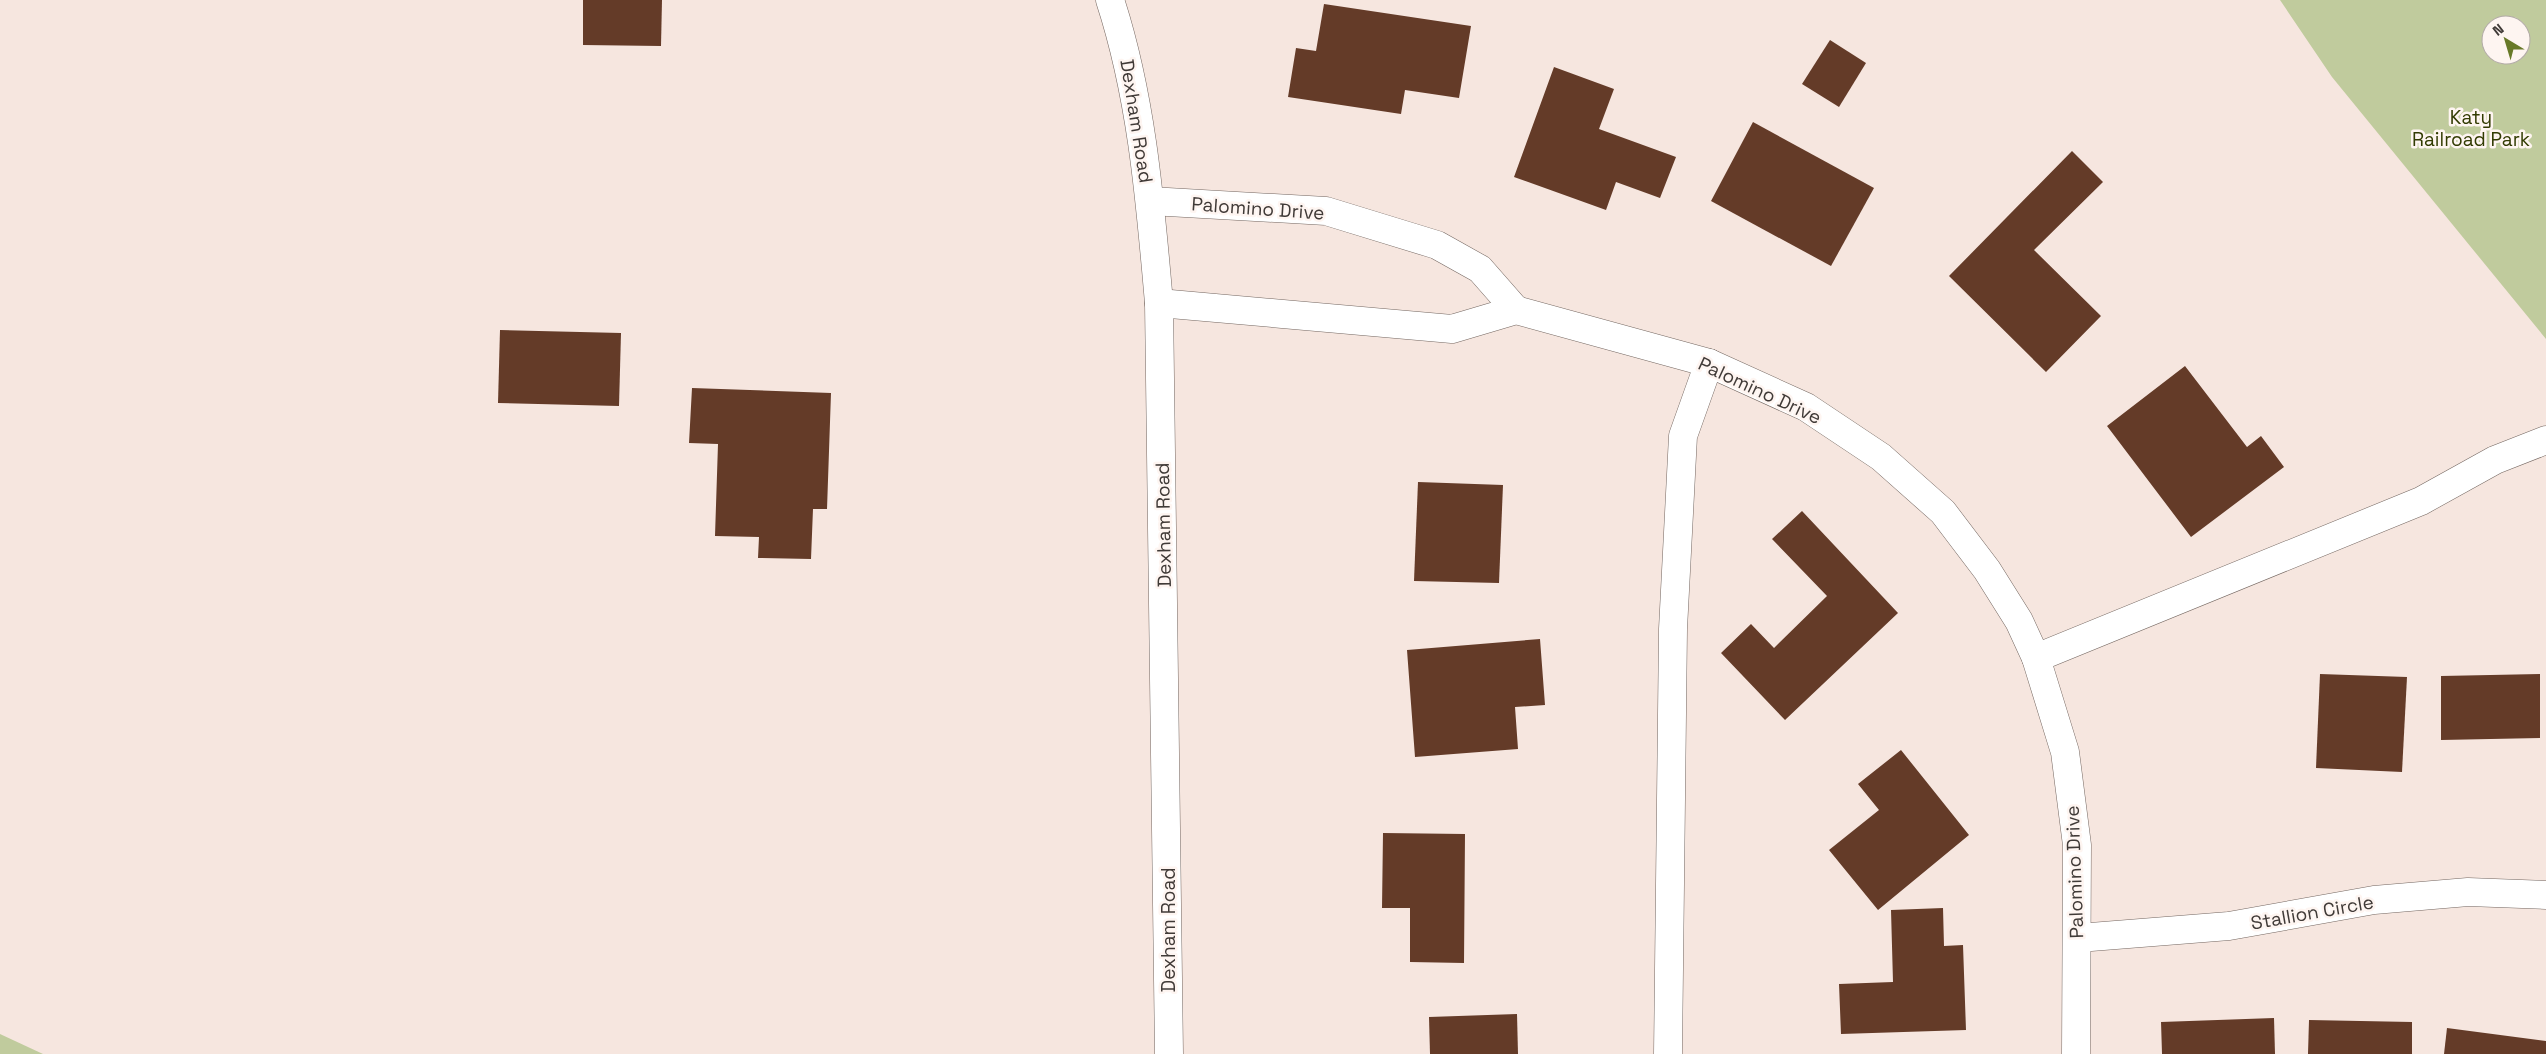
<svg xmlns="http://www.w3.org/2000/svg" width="2546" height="1054" font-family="'Space Grotesk',sans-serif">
  <rect width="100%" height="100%" fill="#f6e6df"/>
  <g fill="#c0cb9d" fill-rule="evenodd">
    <path d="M 2280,0 L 2546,0 L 2546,339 L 2332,77 ZM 2491,25 L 2521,25 L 2521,55 L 2491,55 Z"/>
    <polygon points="0,1034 43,1054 0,1054"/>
  </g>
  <g fill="#643b28">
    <polygon points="583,0 662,0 661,46 583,45"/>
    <polygon points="1324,4 1471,26 1459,98 1405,90 1401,114 1288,97 1296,48 1316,51"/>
    <polygon points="1830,40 1866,63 1839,107 1802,84"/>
    <polygon points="1554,67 1614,89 1599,129 1676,157 1660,198 1616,182 1606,210 1514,177"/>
    <polygon points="1753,122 1874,188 1831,266 1711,201"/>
    <polygon points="2072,151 2103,182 2034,250 2101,316 2046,372 1949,276"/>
    <polygon points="500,330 621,333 619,406 498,403"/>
    <polygon points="2185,366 2247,447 2261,436 2284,467 2191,537 2107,426"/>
    <polygon points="692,388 831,393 827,509 813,509 811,559 758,558 759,537 715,536 718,444 689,443"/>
    <polygon points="1418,482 1503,485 1499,583 1414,581"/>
    <polygon points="1802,511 1898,613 1785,720 1721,653 1751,624 1774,648 1827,596 1772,539"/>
    <polygon points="1540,639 1545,705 1515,707 1518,749 1415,757 1407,650"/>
    <polygon points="2320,674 2407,677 2402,772 2316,768"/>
    <polygon points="2540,674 2540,738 2441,740 2441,676"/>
    <polygon points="1901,750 1969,835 1878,910 1829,850 1879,810 1858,784"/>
    <polygon points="1383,833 1465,834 1464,963 1410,962 1410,908 1382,908"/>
    <polygon points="1943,908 1944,946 1963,945 1966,1030 1841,1034 1839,984 1893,982 1891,910"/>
    <polygon points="1517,1014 1518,1054 1430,1054 1429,1017"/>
    <polygon points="2274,1018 2275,1054 2162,1054 2161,1022"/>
    <polygon points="2309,1020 2412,1022 2412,1054 2308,1054"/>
    <polygon points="2447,1028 2546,1041 2546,1054 2444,1054"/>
  </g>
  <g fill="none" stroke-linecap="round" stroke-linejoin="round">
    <defs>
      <g id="minor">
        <path d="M 1110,0 C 1142,98 1150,201 1159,303 L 1169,1054"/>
        <polyline points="1150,201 1326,211 1437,245 1480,269 1516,310"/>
        <polyline points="1159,303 1452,329 1516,310 1709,363 1806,407 1881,457 1943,512 1987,570 2019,621 2036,658 2065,752 2077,845 2076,1054"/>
        <polyline points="2036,658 2421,501 2495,460 2546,440"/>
        <polyline points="2078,938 2229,926 2374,900 2468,892 2546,895"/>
        <polyline points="1668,1054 1673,629 1683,436 1709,363"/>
      </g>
    </defs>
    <use href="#minor" stroke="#746761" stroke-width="29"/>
    <use href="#minor" stroke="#fff" stroke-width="28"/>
  </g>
  <g text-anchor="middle" stroke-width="5" stroke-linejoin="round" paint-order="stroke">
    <g font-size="19" fill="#323b02" stroke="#fef5f1">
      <text x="2471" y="124">Katy<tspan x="2471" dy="22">Railroad Park</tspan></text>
    </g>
    <g font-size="19" fill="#403a37" stroke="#fef5f1">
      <text transform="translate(1137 121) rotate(81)" y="7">Dexham Road</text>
      <text transform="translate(1258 208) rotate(4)" y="7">Palomino Drive</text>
      <text transform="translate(1760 390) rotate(25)" y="7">Palomino Drive</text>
      <text transform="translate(1163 525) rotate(-91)" y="7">Dexham Road</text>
      <text transform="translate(2074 872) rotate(-92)" y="7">Palomino Drive</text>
      <text transform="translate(2312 912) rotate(-10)" y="7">Stallion Circle</text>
      <text transform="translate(1168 930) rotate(-90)" y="7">Dexham Road</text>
    </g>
  </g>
  <g transform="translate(2506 40) rotate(322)"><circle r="24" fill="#fef5f1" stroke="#b2aaa7"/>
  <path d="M0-4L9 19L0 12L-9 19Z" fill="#687928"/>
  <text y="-8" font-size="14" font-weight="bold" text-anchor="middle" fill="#403a37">N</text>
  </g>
</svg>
